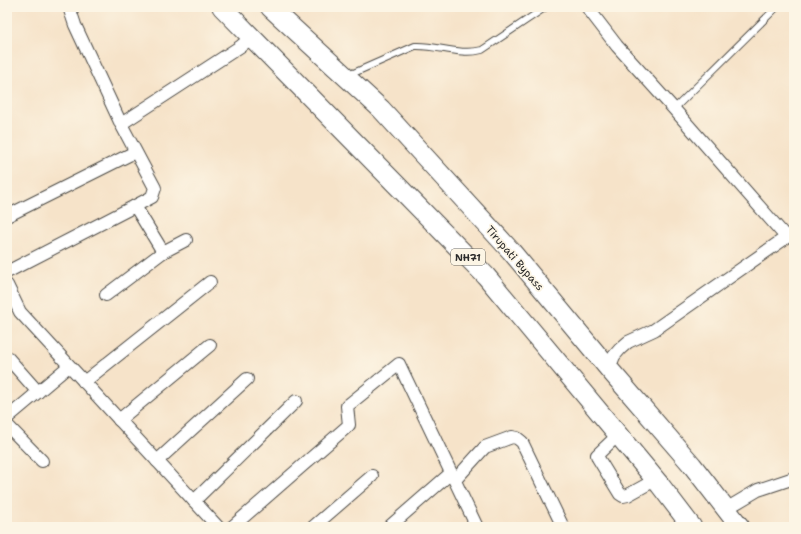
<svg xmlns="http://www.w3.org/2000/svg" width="801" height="534" font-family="'Shantell Sans',sans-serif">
  <rect width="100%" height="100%" fill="#fcf5e5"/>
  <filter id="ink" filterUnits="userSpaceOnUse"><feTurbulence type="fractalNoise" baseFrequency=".025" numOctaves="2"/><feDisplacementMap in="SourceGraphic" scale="8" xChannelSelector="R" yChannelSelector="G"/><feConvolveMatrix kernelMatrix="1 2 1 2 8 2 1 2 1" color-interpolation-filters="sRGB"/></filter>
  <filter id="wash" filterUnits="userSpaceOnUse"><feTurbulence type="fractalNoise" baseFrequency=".012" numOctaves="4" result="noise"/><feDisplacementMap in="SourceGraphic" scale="16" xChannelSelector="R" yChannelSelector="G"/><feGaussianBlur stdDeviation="0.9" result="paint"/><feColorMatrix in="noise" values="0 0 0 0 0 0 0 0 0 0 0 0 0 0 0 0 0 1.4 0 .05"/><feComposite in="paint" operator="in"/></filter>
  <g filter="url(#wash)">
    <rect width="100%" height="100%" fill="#f6e3c9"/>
  </g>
  <g filter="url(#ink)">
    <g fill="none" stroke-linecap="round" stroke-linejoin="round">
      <defs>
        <g id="service">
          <path d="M 349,75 L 415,46 C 438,45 459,56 482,50 L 546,7"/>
          <polyline points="674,109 777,7"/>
        </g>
        <g id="minor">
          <polyline points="69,7 75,25 121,124 155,188 152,197 135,206"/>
          <polyline points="587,7 617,46 674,109 786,237"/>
          <polyline points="121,124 241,46 252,37"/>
          <polyline points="7,216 135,152"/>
          <polyline points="7,272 135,206 163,252 186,240"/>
          <polyline points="7,285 20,312 218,527"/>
          <polyline points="106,295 163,252"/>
          <polyline points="7,357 38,392"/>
          <polyline points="609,369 614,356 620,349 628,342 654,330 794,232"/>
          <polyline points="84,382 210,282"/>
          <polyline points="7,418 69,366"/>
          <polyline points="119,420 210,345"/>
          <polyline points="7,425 42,461"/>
          <polyline points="618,435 597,455 598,458 620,494 623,496 628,495 655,480"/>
          <polyline points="157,461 247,379"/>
          <polyline points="455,480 485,447 512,437 517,438 522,442 563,527"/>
          <polyline points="194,501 296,401"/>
          <polyline points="726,509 758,490 794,478"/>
          <polyline points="232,527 349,425 347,406 399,364 477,527"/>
          <polyline points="313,527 372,476"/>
          <polyline points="389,527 451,473"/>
        </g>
        <g id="trunk">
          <polyline points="222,7 486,276 660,485 692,527"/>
          <polyline points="270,7 381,109 511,251 609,369 692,465 740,527"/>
        </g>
      </defs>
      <use href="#service" stroke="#494743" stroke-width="8"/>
      <use href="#minor" stroke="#494743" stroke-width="14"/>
      <use href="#trunk" stroke="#494743" stroke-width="21"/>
      <use href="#service" stroke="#fff" stroke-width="6"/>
      <use href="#minor" stroke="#fff" stroke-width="12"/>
      <use href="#trunk" stroke="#fff" stroke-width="19"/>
    </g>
  </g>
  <g text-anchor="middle" stroke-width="3.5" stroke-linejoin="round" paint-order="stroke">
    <rect fill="#fcf5e5" stroke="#6a6863" stroke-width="1" x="451" y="249" width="34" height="16" rx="3"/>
    <g font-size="10" font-weight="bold" fill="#2b2b2b">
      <text x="468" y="261">NH71</text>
    </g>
    <g font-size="11" fill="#2b2b2b" stroke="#fcf5e5">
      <text transform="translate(515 258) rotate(49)" y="4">Tirupati Bypass</text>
    </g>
  </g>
  <rect width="801" height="534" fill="none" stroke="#fcf5e5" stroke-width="24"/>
</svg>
